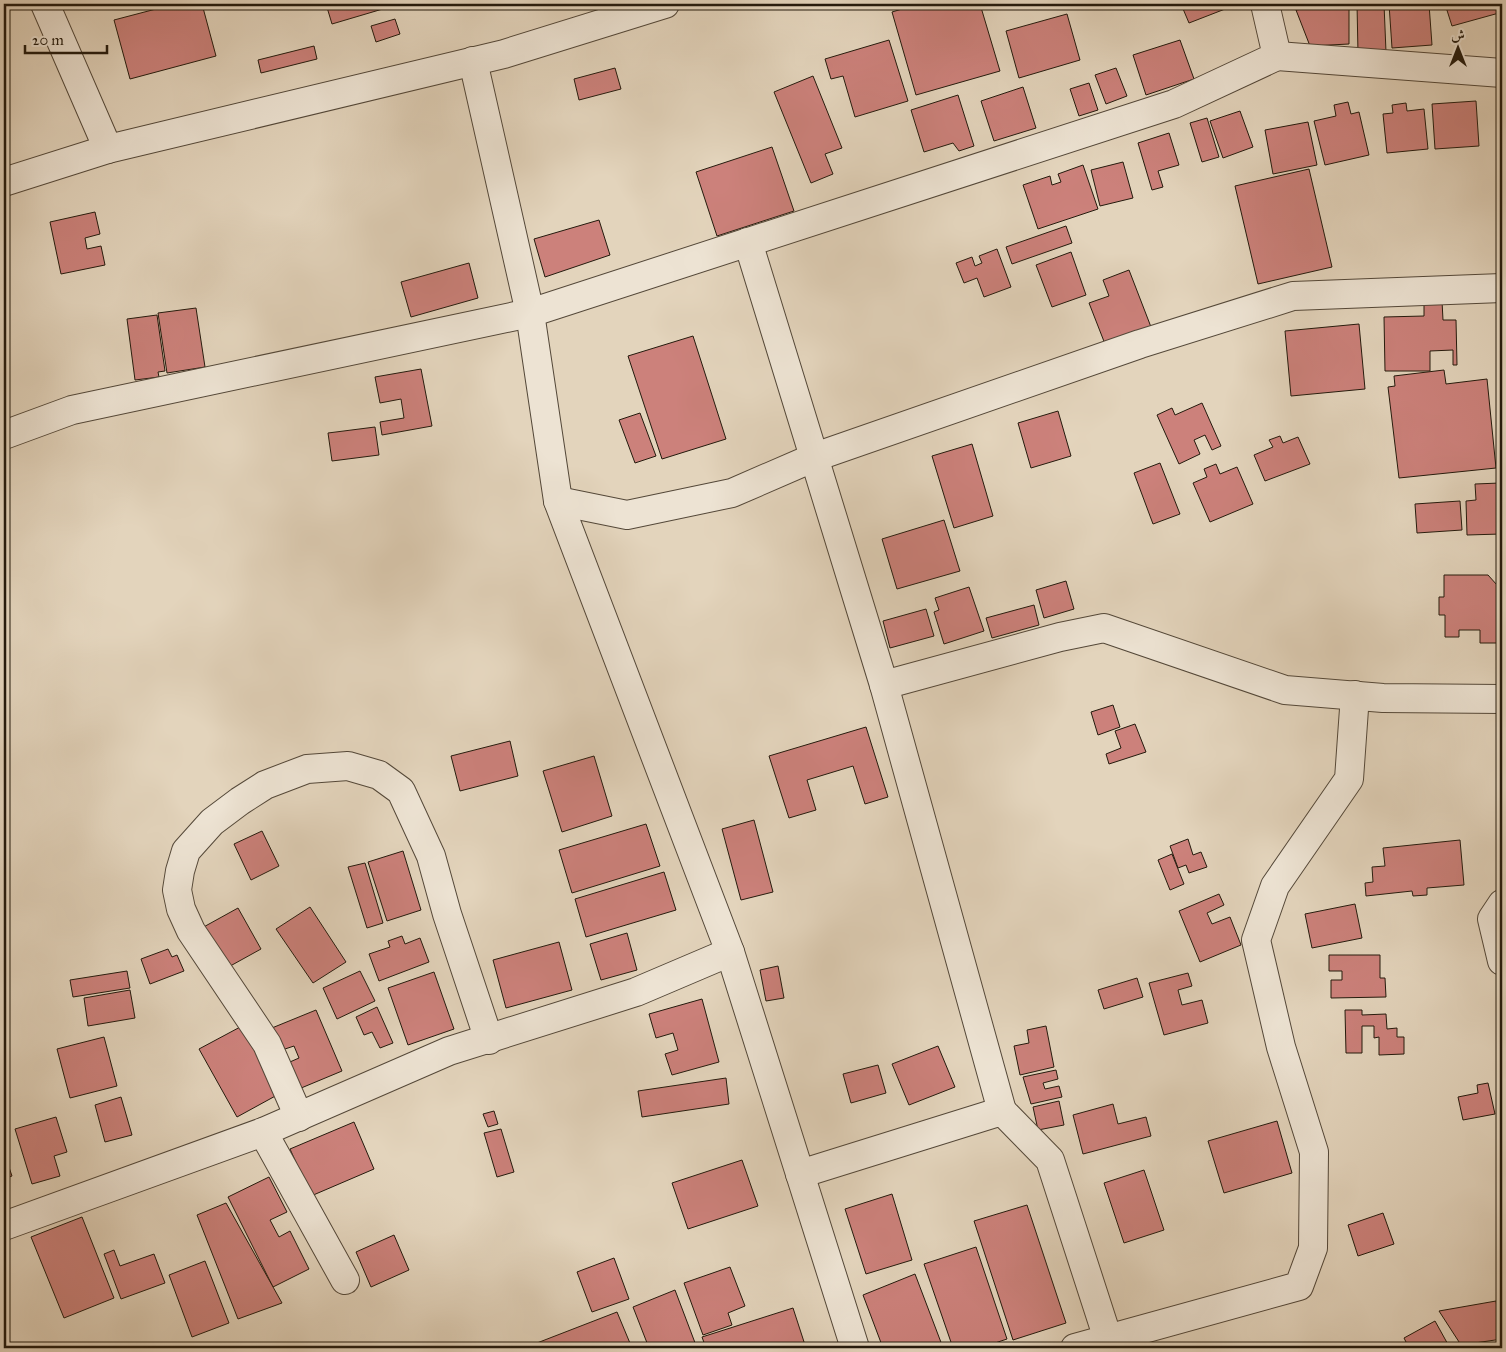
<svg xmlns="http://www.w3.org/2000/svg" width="1506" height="1352" font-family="'IM FELL Great Primer',Amiri,serif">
  <rect width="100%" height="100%" fill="#e3d4bc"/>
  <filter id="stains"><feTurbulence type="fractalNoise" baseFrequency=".004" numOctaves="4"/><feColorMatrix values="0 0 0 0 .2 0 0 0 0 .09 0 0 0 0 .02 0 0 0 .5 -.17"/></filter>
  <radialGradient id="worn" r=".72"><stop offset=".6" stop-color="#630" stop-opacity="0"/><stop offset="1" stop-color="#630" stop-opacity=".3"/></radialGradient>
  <g fill="#cc817b" stroke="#241a0d">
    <polygon points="175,4 202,4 216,56 130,79 114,20"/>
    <polygon points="326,4 385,4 386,8 332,24"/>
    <polygon points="919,4 980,4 1000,71 916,95 892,12"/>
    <polygon points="1181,4 1238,4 1189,23"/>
    <polygon points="1335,4 1349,4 1349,44 1310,46 1296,10"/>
    <polygon points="1357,4 1384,4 1386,52 1358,53"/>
    <polygon points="1389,4 1429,4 1432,45 1392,48"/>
    <polygon points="1445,4 1497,4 1499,13 1452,26"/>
    <polygon points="1067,14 1080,60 1019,78 1006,31"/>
    <polygon points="395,19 400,34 376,42 371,26"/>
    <polygon points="889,40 908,101 855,117 843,76 831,79 825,59"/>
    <polygon points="1180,40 1194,79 1146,95 1133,55"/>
    <polygon points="314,46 317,59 261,73 258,60"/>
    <polygon points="615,68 621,89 579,100 574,79"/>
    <polygon points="1116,68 1127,96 1106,104 1095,75"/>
    <polygon points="813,76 842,148 825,154 833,174 811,183 774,92"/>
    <polygon points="1089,83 1098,110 1079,116 1070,89"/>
    <polygon points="1023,87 1036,128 994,141 981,101"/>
    <polygon points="958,95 974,146 959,151 953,143 924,152 911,110"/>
    <polygon points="1476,101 1479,146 1435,149 1432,104"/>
    <polygon points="1348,102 1351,114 1359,112 1369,155 1325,165 1314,121 1336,116 1334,105"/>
    <polygon points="1406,103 1407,111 1424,109 1428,149 1387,153 1383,114 1393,113 1392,105"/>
    <polygon points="1240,111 1253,147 1223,158 1210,121"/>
    <polygon points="1207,118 1219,157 1202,162 1190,123"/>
    <polygon points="1308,122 1317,165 1273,174 1265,130"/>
    <polygon points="1169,133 1179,165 1158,171 1163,187 1152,190 1138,143"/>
    <polygon points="772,147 794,211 717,236 696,172"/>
    <polygon points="1123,162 1133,198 1100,206 1091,170"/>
    <polygon points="1083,165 1098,209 1038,229 1023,185 1050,176 1052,185 1061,182 1058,174"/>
    <polygon points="1309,169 1332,267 1258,284 1235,186"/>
    <polygon points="95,212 100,234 85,238 87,249 101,246 105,265 61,274 50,222"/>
    <polygon points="599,220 610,255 545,277 534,239"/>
    <polygon points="1066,226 1072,243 1012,264 1006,247"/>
    <polygon points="997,249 1011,287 984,297 977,278 964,283 956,263 972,257 975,266 982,263 979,256"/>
    <polygon points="1071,252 1086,295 1052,307 1036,265"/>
    <polygon points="469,263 478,298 411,317 401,282"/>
    <polygon points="1129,270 1151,327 1105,344 1089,303 1109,296 1103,280"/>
    <polygon points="1424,301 1442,301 1443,320 1456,320 1457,365 1453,365 1453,350 1430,351 1430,371 1385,371 1384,317 1424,316"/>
    <polygon points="196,308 205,367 167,373 158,313"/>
    <polygon points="157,315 165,371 158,372 159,377 135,380 127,319"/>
    <polygon points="1359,324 1365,389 1291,396 1285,331"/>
    <polygon points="4,331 8,344 4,346"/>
    <polygon points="693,336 726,439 662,459 628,356"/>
    <polygon points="421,369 432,426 382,435 380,422 404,418 401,399 380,403 375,377"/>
    <polygon points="1444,370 1446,384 1487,379 1496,468 1399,478 1388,387 1395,386 1394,376"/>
    <polygon points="1202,403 1221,446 1212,450 1205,435 1194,440 1200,454 1179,464 1157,415 1172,408 1175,415"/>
    <polygon points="1058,411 1071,456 1031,468 1018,423"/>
    <polygon points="640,413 656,456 635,463 619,420"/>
    <polygon points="375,427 379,455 332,461 328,433"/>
    <polygon points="1280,436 1283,443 1298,437 1310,464 1265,481 1254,455 1273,447 1269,440"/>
    <polygon points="972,444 993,516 954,528 932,456"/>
    <polygon points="1160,463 1180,514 1153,524 1134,473"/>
    <polygon points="1216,464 1220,474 1237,467 1253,504 1210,522 1193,483 1207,477 1204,469"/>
    <polygon points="1500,483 1501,534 1467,535 1466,501 1476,500 1475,484"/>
    <polygon points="1460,501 1462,530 1417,533 1415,504"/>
    <polygon points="944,520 960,571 897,589 882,539"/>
    <polygon points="1444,575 1488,575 1497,585 1497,601 1502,601 1502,643 1480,643 1480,630 1459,630 1459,637 1445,637 1445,615 1439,615 1439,597 1444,597"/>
    <polygon points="1066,581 1074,609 1044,618 1036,590"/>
    <polygon points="969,587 984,631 944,644 934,612 939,610 935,598"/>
    <polygon points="1034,605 1039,625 992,638 986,618"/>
    <polygon points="926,609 934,636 890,648 883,621"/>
    <polygon points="1113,705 1120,727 1098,735 1091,712"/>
    <polygon points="1135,724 1146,752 1109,764 1106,754 1121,748 1115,731"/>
    <polygon points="866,727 888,797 865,804 853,766 807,780 816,810 789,818 769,756"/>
    <polygon points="510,741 518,776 460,791 451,756"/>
    <polygon points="594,756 612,816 562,832 543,771"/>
    <polygon points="754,820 773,892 741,900 722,829"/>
    <polygon points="646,824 660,866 572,893 559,850"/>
    <polygon points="262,831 279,866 251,880 234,844"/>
    <polygon points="1188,839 1193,855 1201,852 1207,867 1189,873 1186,865 1178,868 1170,846"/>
    <polygon points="1460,840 1464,885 1427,888 1427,895 1413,896 1412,891 1366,896 1365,883 1373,882 1372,867 1385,866 1383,848"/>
    <polygon points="403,851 421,910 387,921 368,862"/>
    <polygon points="1172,854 1184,884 1170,890 1158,860"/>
    <polygon points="365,863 383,923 367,928 348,867"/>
    <polygon points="664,872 676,910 586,937 575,899"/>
    <polygon points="1219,894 1224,905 1207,913 1212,924 1230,917 1241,945 1200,962 1179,911"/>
    <polygon points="1355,904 1362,938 1312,948 1305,914"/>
    <polygon points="310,907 346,962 313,983 276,929"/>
    <polygon points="238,908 261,949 223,970 200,929"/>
    <polygon points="627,933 637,970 601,980 590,944"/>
    <polygon points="402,936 405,944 420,938 429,962 379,981 369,954 390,947 388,941"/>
    <polygon points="559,942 572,990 506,1008 493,960"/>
    <polygon points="168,949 172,957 177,955 184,971 150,984 141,959"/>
    <polygon points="1329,955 1380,955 1380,978 1385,978 1386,997 1331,998 1331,980 1342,980 1342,971 1329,971"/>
    <polygon points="778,966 784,998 766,1001 760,970"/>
    <polygon points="127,971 130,988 73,997 70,980"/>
    <polygon points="360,971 375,1001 337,1019 323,988"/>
    <polygon points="434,972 454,1029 408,1045 388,988"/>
    <polygon points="1188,973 1192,986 1178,990 1182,1005 1202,1000 1208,1023 1164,1035 1149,983"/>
    <polygon points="1137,978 1143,997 1104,1009 1098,990"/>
    <polygon points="130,990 135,1018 88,1026 84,998"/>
    <polygon points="702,999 719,1062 672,1075 665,1054 678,1050 673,1033 656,1038 649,1014"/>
    <polygon points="377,1007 393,1043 380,1048 372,1032 364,1035 356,1017"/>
    <polygon points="316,1010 342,1071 294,1091 283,1065 299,1058 294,1046 276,1052 267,1030"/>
    <polygon points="1345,1010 1362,1010 1362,1015 1386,1014 1387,1029 1397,1028 1397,1037 1404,1037 1404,1054 1379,1055 1379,1037 1374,1038 1374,1026 1362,1026 1362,1053 1346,1053"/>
    <polygon points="242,1026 279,1094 237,1117 199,1049"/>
    <polygon points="1046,1026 1054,1067 1020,1075 1014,1046 1029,1043 1027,1030"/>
    <polygon points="104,1037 117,1086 70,1098 57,1049"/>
    <polygon points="938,1046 955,1087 909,1105 892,1064"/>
    <polygon points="878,1065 886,1093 851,1103 843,1074"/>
    <polygon points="1056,1070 1058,1079 1043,1083 1045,1089 1059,1086 1062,1097 1031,1104 1023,1077"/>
    <polygon points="726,1078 729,1104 642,1117 638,1091"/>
    <polygon points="1488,1083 1495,1114 1463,1120 1458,1097 1478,1093 1477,1085"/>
    <polygon points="121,1097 132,1135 105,1142 95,1105"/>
    <polygon points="1059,1101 1064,1125 1038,1130 1033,1107"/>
    <polygon points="1113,1104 1118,1124 1146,1117 1151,1136 1083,1154 1073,1115"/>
    <polygon points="494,1111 498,1124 488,1127 483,1114"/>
    <polygon points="56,1117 67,1152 54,1156 60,1176 32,1184 15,1129"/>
    <polygon points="1277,1121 1292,1173 1224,1193 1208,1141"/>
    <polygon points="354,1122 374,1169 311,1196 290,1149"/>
    <polygon points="501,1129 514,1172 497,1177 484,1133"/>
    <polygon points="4,1153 12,1176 4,1179"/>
    <polygon points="742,1160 758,1206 688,1229 672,1183"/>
    <polygon points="1144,1170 1164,1230 1124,1243 1104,1183"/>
    <polygon points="269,1177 287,1212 270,1220 279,1237 290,1231 309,1269 273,1287 228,1197"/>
    <polygon points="892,1194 912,1260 866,1274 845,1209"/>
    <polygon points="226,1203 282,1303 238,1319 197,1215"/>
    <polygon points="1027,1205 1066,1323 1013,1340 974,1221"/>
    <polygon points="1383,1213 1394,1244 1358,1256 1348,1225"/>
    <polygon points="82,1217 114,1298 64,1318 31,1237"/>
    <polygon points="394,1235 409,1270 371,1287 356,1252"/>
    <polygon points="976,1247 1007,1339 980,1348 953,1348 924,1264"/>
    <polygon points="114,1250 120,1266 154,1254 165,1283 121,1299 104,1254"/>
    <polygon points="614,1258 629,1299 592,1312 577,1272"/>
    <polygon points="205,1261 229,1323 192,1337 169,1275"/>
    <polygon points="730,1267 745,1306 728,1313 732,1325 703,1335 684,1283"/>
    <polygon points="915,1274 942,1345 934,1348 883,1348 863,1295"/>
    <polygon points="675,1290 697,1348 649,1348 633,1307"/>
    <polygon points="1496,1301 1502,1339 1461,1345 1439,1311"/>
    <polygon points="793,1308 806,1348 706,1348 702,1337"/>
    <polygon points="617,1312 632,1348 524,1348"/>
    <polygon points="1435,1321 1450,1348 1409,1348 1404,1338"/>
  </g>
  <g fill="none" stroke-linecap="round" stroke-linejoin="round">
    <defs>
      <g id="minor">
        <polyline points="45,4 108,149"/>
        <polyline points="1277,56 1502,73"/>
        <polyline points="473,61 530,313 558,501 730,952 855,1348"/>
        <polyline points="4,182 108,149 504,54 665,4"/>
        <polyline points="748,242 884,685 1002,1111"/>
        <polyline points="4,435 72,410 530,313 1174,104 1277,56 1265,4"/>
        <polyline points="558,501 627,515 732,493 815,457 1140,344 1293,296 1502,288"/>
        <polyline points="884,685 1060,637 1104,628 1285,690 1383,698 1502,699"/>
        <polyline points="1502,904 1492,919 1502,961"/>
        <polyline points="299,1117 267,1044 191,931 181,909 177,890 180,871 186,851 212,822 240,801 265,785 307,769 348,766 379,775 401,791 431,856 447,914 489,1040"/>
        <polyline points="263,1132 345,1280"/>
        <polyline points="800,1174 1002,1111 1050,1160 1108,1339"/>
        <polyline points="4,1226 263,1132 449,1051 636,992 730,952"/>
        <polyline points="1075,1348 1299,1286 1313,1248 1314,1152 1281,1047 1256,940 1275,886 1349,779 1355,695"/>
      </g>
    </defs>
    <use href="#minor" stroke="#544839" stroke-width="30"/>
    <use href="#minor" stroke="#ede3d3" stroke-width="28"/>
  </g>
  <rect width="1506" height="1352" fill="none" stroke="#e3d4bc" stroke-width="20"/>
  <rect x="5" y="5" width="1496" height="1342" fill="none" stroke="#241a0d" stroke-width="2.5"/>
  <rect x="10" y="10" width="1486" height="1332" fill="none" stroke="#241a0d"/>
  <g transform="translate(1458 48)" stroke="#ede3d3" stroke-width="4" paint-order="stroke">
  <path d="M0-4L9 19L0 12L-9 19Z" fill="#241a0d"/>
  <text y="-8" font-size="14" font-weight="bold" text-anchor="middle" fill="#241a0d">ش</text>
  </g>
  <path d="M25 45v8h82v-8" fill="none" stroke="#241a0d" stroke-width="2.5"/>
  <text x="32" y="45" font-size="15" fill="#241a0d" stroke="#ede3d3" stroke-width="4" paint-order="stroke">20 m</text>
  <rect width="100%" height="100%" filter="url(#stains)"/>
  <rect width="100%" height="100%" fill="url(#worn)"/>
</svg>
